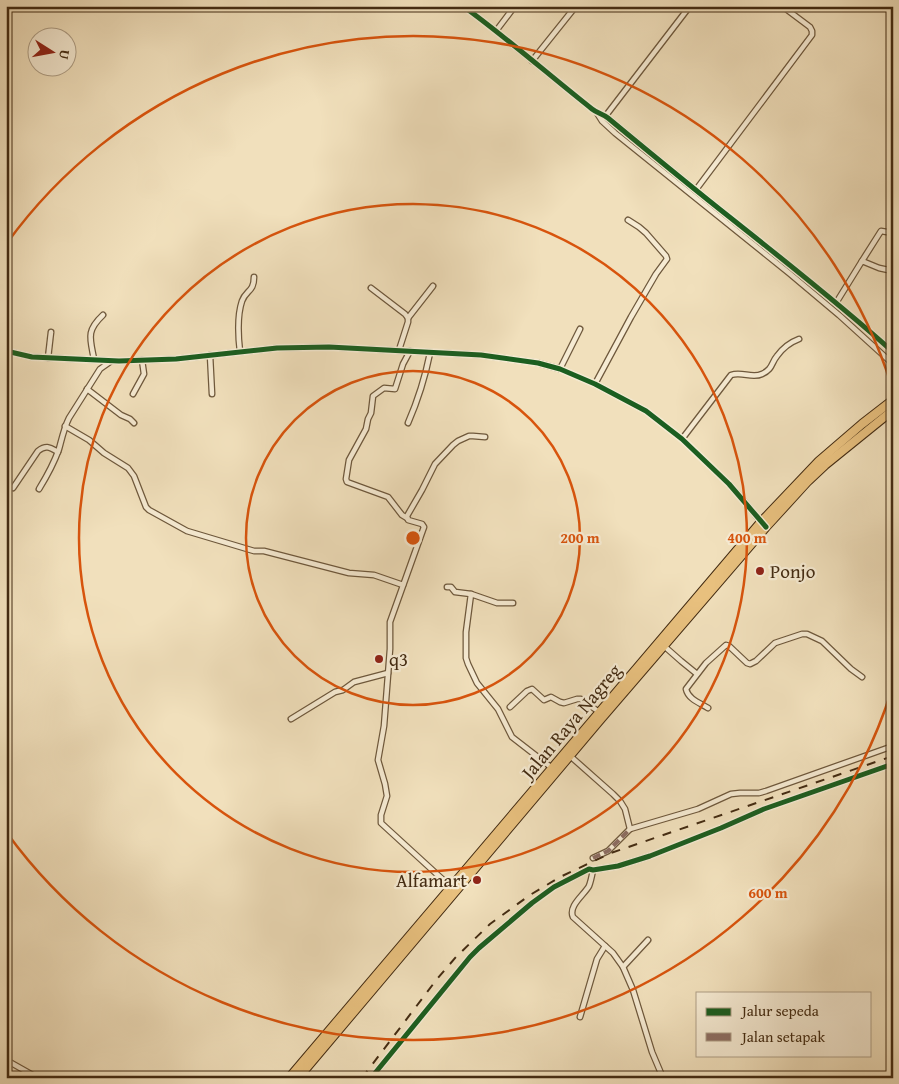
<svg xmlns="http://www.w3.org/2000/svg" width="899" height="1084" font-family="'Gentium Book Plus',serif">
  <rect width="100%" height="100%" fill="#f1e0bc"/>
  <filter id="stains"><feTurbulence type="fractalNoise" baseFrequency=".004" numOctaves="4"/><feColorMatrix values="0 0 0 0 .2 0 0 0 0 .09 0 0 0 0 .02 0 0 0 .5 -.17"/></filter>
  <radialGradient id="worn" r=".72"><stop offset=".6" stop-color="#630" stop-opacity="0"/><stop offset="1" stop-color="#630" stop-opacity=".3"/></radialGradient>
  <g fill="none" stroke-linecap="round" stroke-linejoin="round">
    <defs>
      <g id="minor">
        <path d="M 463,6 C 507,38 549,75 592,109 C 597,113 603,114 608,118 C 649,152 690,186 732,219 C 786,262 841,305 893,352"/>
        <polyline points="496,31 515,6"/>
        <polyline points="532,61 576,6"/>
        <polyline points="597,113 602,121 615,133 789,273 839,315 893,364"/>
        <polyline points="604,118 690,6"/>
        <polyline points="695,191 812,35 812,31 810,27 782,6"/>
        <polyline points="862,261 881,231 893,233"/>
        <polyline points="371,288 405,314 408,318 408,322 399,350"/>
        <polyline points="836,303 862,261 879,268 893,271"/>
        <polyline points="408,318 433,286"/>
        <polyline points="6,351 32,357 119,361 176,359 277,348 329,347 481,355 538,363 560,369 595,384 646,411 682,439 729,484 744,501 761,522"/>
        <path d="M 240,352 C 238,335 237,316 242,301 C 246,290 254,292 254,277"/>
        <polyline points="210,355 212,394"/>
        <polyline points="48,358 51,332"/>
        <path d="M 94,359 C 90,338 86,331 103,315"/>
        <polyline points="560,369 580,329"/>
        <polyline points="595,384 631,317 656,274 667,259 666,256 646,233 639,227 628,220"/>
        <polyline points="87,389 121,415 130,419 134,423"/>
        <polyline points="133,394 144,374 142,360"/>
        <path d="M 408,423 C 418,400 425,378 430,353"/>
        <polyline points="65,426 89,440 104,453 128,468 134,476 146,507 149,510 187,531 254,551 264,551 349,573 374,575 403,585"/>
        <path d="M 682,439 L 731,375 C 742,371 752,379 762,374 C 773,369 771,363 777,356 C 782,349 791,342 799,339"/>
        <path d="M 13,488 L 38,451 C 46,445 49,447 58,452"/>
        <path d="M 39,489 C 47,476 54,463 59,449 C 62,438 64,428 69,418 L 100,369 L 110,362"/>
        <polyline points="407,518 402,515 388,497 347,482 346,479 349,460 366,429 368,419 371,413 373,396 384,388 395,389 403,364 410,351"/>
        <polyline points="447,587 451,587 455,592 471,594 466,632 466,658 468,664 477,683 498,709 512,737 552,768"/>
        <polyline points="471,594 497,603 513,603"/>
        <polyline points="664,646 681,661 697,674"/>
        <polyline points="510,707 527,691 532,689 544,700 551,697 560,702 564,703 577,699 581,699 599,712"/>
        <path d="M 708,708 C 700,703 688,699 686,689 L 706,663 L 726,645 L 729,646 L 747,663 L 750,664 L 756,661 L 775,643 L 802,634 L 807,634 L 822,641 L 851,669 L 862,677"/>
        <polyline points="291,719 335,692 343,690 354,682 388,673"/>
        <polyline points="569,755 613,794 620,801 625,809 630,829"/>
        <polyline points="593,858 608,851 630,829 698,809 731,794 740,793 759,793 766,791 893,746"/>
        <path d="M 593,870 C 592,875 591,881 589,886 C 584,895 568,906 573,917 L 613,953 L 623,967 L 633,990 L 652,1052 L 663,1078"/>
        <polyline points="452,888 381,823 381,815 387,796 385,784 378,760 384,726 390,649 390,622 424,527 422,524 408,520 407,516 422,490 435,464 453,445 458,441 469,436 473,436 485,437"/>
        <polyline points="623,967 648,940"/>
        <polyline points="580,1017 597,959 605,946"/>
        <polyline points="6,1060 38,1078"/>
        <polyline points="371,1078 470,957 479,948 532,903 554,887 589,869 593,870 618,866 650,856 721,828 764,809 893,764"/>
      </g>
      <g id="trunk">
        <polyline points="289,1078 761,522 819,461 862,424 893,400"/>
        <polyline points="298,1078 600,720 766,527 808,481 825,465 893,410"/>
      </g>
    </defs>
    <use href="#minor" stroke="#6e583c" stroke-width="7"/>
    <use href="#trunk" stroke="#432b12" stroke-width="10"/>
    <use href="#minor" stroke="#f6ebd3" stroke-width="4.5"/>
    <use href="#trunk" stroke="#e8c07e" stroke-width="8"/>
    <polyline stroke="#432b12" stroke-width="2" stroke-dasharray="9 9" stroke-linecap="butt" points="362,1078 437,979 456,957 490,924 530,895 560,877 611,853 893,756"/>
    <polyline stroke="#8d6e63" stroke-width="4" stroke-dasharray="8 4" stroke-linecap="butt" points="593,858 608,851 630,829"/>
    <defs>
      <g id="cycleway">
        <path d="M 463,6 C 507,38 549,75 592,109 C 597,113 603,114 608,118 C 649,152 690,186 732,219 C 786,262 841,305 893,352"/>
        <polyline points="6,351 32,357 119,361 176,359 277,348 329,347 481,355 538,363 560,369 595,384 646,411 682,439 729,484 766,527"/>
        <polyline points="371,1078 470,957 479,948 532,903 554,887 589,869 593,870 618,866 650,856 721,828 764,809 893,764"/>
      </g>
    </defs>
    <use href="#cycleway" stroke="#f6ebd3" stroke-width="8"/>
    <use href="#cycleway" stroke="#1b5e20" stroke-width="5"/>
  </g>
  <g fill="none" stroke="#d8540d" stroke-width="2.5">
    <circle cx="413" cy="538" r="167"/>
    <circle cx="413" cy="538" r="334"/>
    <path d="M892 689A502 502 0 0 1 7 833M7 243A502 502 0 0 1 892 387"/>
  </g>
  <g fill="#8f2418" stroke="#f6ebd3" stroke-width="2">
    <circle cx="760" cy="571" r="5"/>
    <circle cx="379" cy="659" r="5"/>
    <circle cx="477" cy="880" r="5"/>
  </g>
  <g text-anchor="middle" stroke-width="4.5" stroke-linejoin="round" paint-order="stroke">
    <g font-size="19" fill="#432b12" stroke="#f6ebd3" text-anchor="start">
      <text x="770" y="578">Ponjo</text>
      <text x="389" y="666">q3</text>
      <text x="467" y="887" text-anchor="end">Alfamart</text>
    </g>
    <g font-size="19" fill="#432b12" stroke="#f6ebd3">
      <text transform="translate(571 721) rotate(-50)" y="7">Jalan Raya Nagreg</text>
    </g>
  </g>
  <circle cx="413" cy="538" r="8" fill="#d8540d" stroke="#f6ebd3" stroke-width="2.5"/>
  <g font-size="15" text-anchor="middle" font-weight="bold" fill="#d8540d" stroke="#f6ebd3" stroke-width="4.5" stroke-linejoin="round" paint-order="stroke">
    <text x="580" y="543">200 m</text>
    <text x="747" y="543">400 m</text>
    <text x="768" y="898">600 m</text>
  </g>
  <rect width="899" height="1084" fill="none" stroke="#f1e0bc" stroke-width="25"/>
  <rect x="8" y="8" width="884" height="1069" fill="none" stroke="#432b12" stroke-width="2.5"/>
  <rect x="12" y="12" width="874" height="1059" fill="none" stroke="#432b12"/>
  <rect x="696" y="992" width="175" height="65" fill="#f6ebd3" stroke="#ae9e86"/>
  <rect x="706" y="1008" width="25" height="8" fill="#1b5e20" stroke="#ae9e86"/>
  <text x="742" y="1016" font-size="15" fill="#432b12">Jalur sepeda</text>
  <rect x="706" y="1033" width="25" height="8" fill="#8d6e63" stroke="#ae9e86"/>
  <text x="742" y="1042" font-size="15" fill="#432b12">Jalan setapak</text>
  <g transform="translate(52 52) rotate(101)"><circle r="24" fill="#f6ebd3" stroke="#ae9e86"/>
  <path d="M0-4L9 19L0 12L-9 19Z" fill="#8f2418"/>
  <text y="-8" font-size="14" font-weight="bold" text-anchor="middle" fill="#432b12">U</text>
  </g>
  <rect width="100%" height="100%" filter="url(#stains)"/>
  <rect width="100%" height="100%" fill="url(#worn)"/>
</svg>
